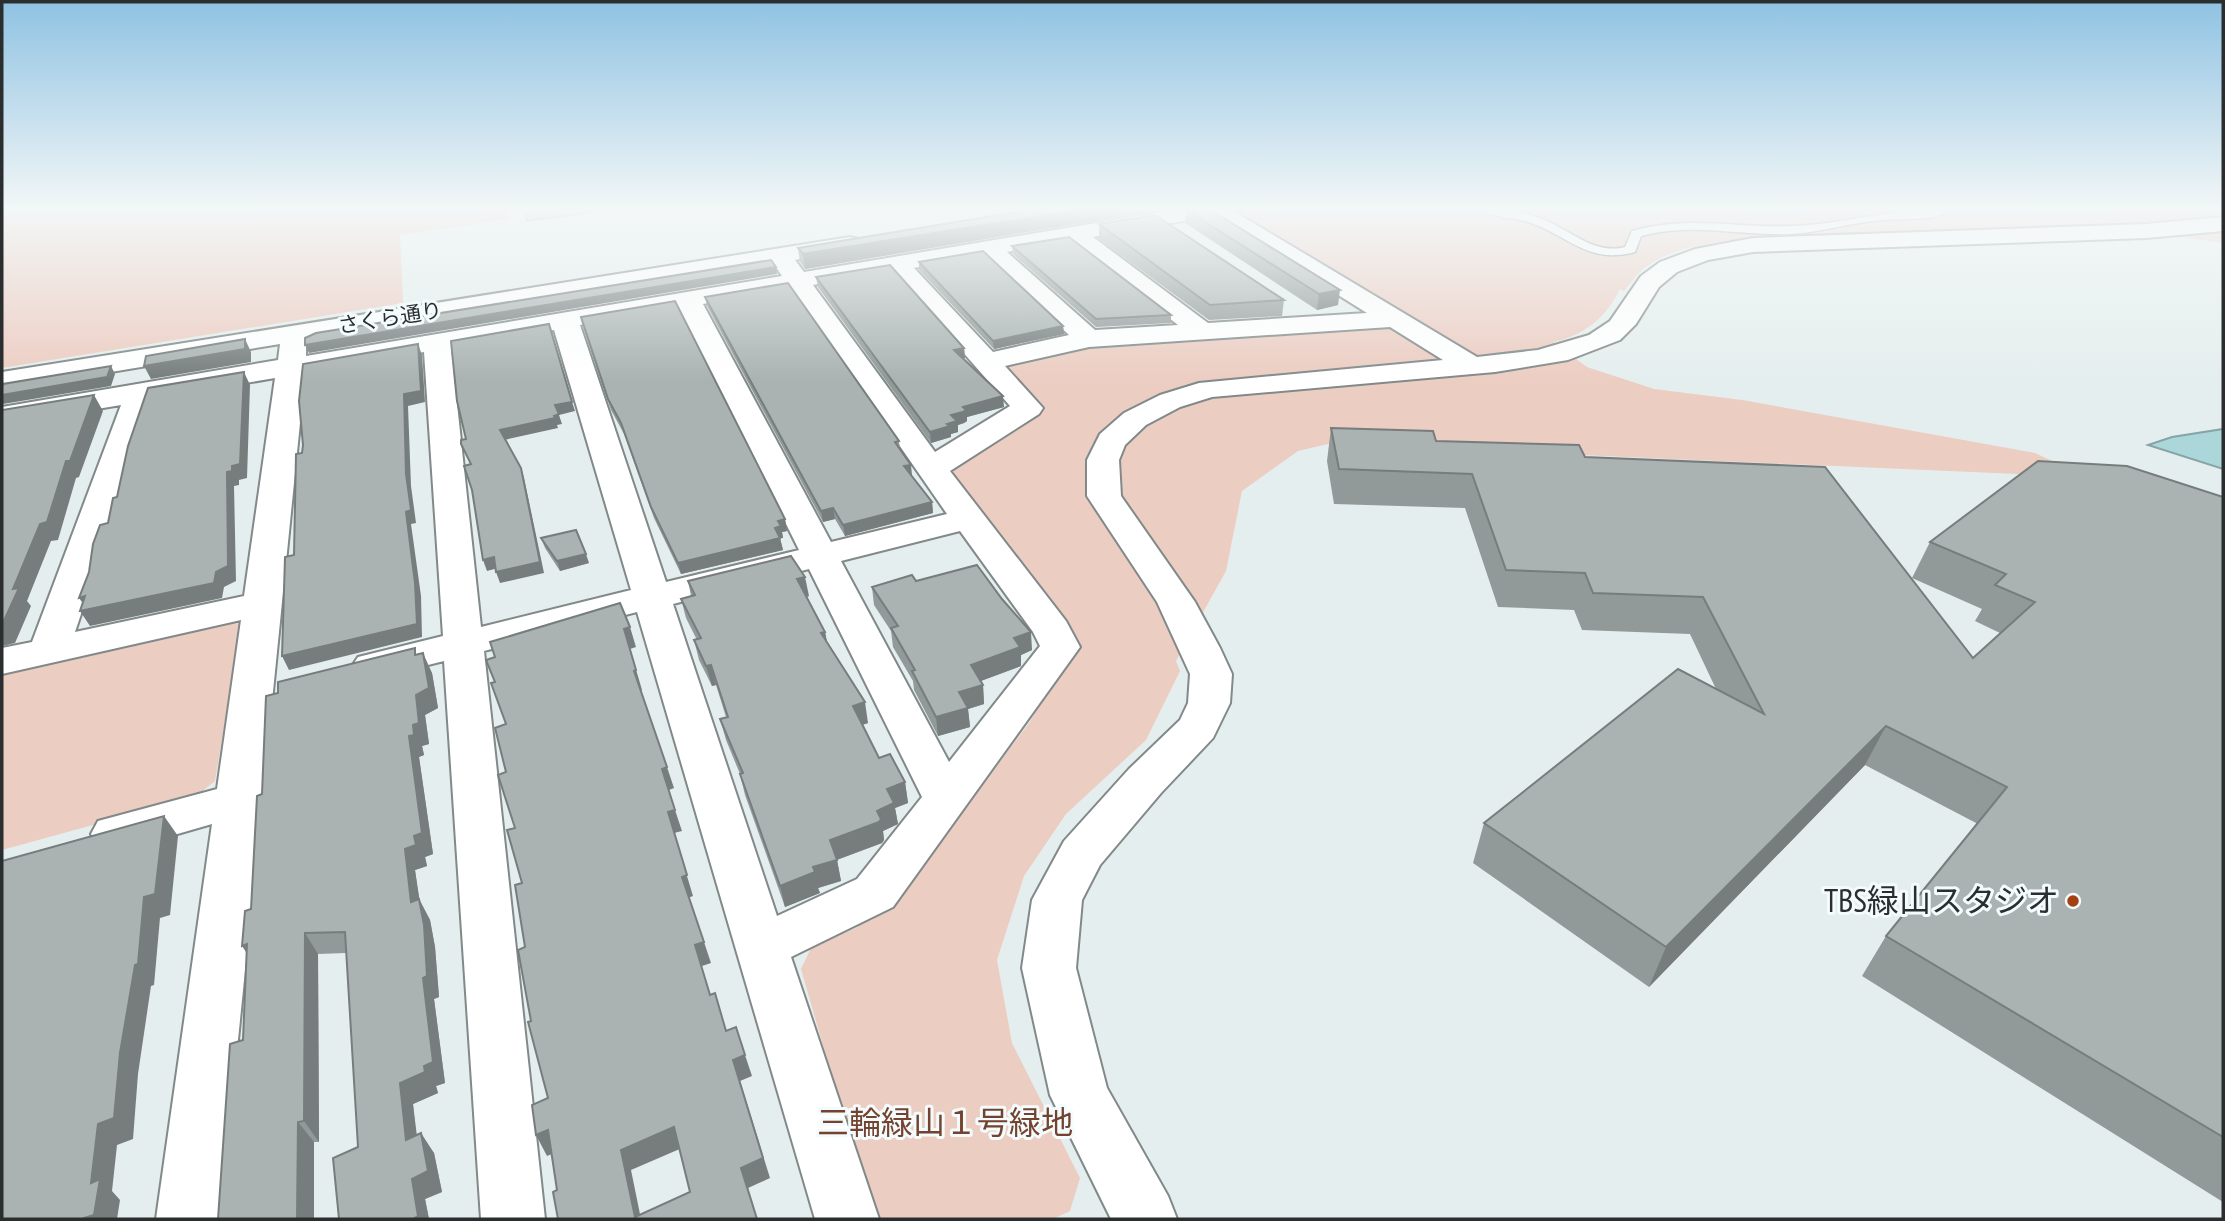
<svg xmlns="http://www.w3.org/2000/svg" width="2225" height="1221" font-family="'PT Sans Narrow','Noto Sans JP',sans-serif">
  <rect width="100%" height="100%" fill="#e5eeee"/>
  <g fill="#eccdc2">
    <polygon points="2,209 507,209 510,219 400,235 403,303 2,368"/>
    <path d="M 1224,209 L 2223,209 L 2223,243 L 2159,234 L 2129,224 L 1747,239 C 1713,243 1670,246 1642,270 C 1636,276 1630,284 1624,291 L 1620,289 C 1606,318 1583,336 1553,342 L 1587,367 L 1654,389 L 1742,400 L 2035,453 L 2087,477 L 1328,444 L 1298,451 L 1242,491 L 1226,571 L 1176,661 L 1180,671 L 1146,740 L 1066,814 L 1024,876 L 997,960 L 1012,1043 L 1080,1178 L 1070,1211 L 1053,1219 L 873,1219 L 801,969 L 812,946 L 856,928 L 928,857 L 1029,723 L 1078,643 L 1058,611 L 996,541 L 951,471 L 1041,409 L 1006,365 L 1102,343 L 1415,325 Z"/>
    <polygon points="223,621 241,624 215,781 195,797 2,850 2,673"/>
  </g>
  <g fill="#abd6da" stroke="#85a4a6" stroke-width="2">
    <polygon points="524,209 615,209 527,221"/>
    <polygon points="2223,429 2223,469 2148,445 2172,437"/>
  </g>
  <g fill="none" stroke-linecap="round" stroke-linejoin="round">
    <defs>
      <path id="lane" d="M 1480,209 C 1502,208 1524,211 1545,220 C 1571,231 1595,255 1625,247 L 1632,231 C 1688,215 1735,228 1792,226 C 1846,224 1898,207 1952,209 C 1935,222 1904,218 1883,220 C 1853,222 1823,232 1792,234 C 1741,236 1692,222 1641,236 L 1635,252 C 1587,265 1569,235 1528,222 C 1513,217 1492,218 1480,209 Z"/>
      <path id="street" d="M 1179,209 L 1230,209 L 1477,357 L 1538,350 L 1589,335 L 1610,321 L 1641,276 L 1660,262 L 1695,249 L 1753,238 L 2146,224 L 2223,217 L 2223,231 L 2146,238 L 1753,252 L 1708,260 L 1677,272 L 1659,287 L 1636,324 L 1620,340 L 1568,360 L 1495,372 L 1212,397 L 1180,407 L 1146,425 L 1125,445 L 1119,460 L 1121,496 L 1195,602 L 1220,648 L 1232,674 L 1230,703 L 1213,738 L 1161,793 L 1100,865 L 1082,900 L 1076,968 L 1107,1088 L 1168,1196 L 1177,1219 L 1111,1219 L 1050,1095 L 1022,968 L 1032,900 L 1064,841 L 1129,769 L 1180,720 L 1188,703 L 1190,674 L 1157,602 L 1087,496 L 1087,460 L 1100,434 L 1124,413 L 1160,395 L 1199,383 L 1443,360 L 1390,327 L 1089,347 L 1005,366 L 1043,408 L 1039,414 L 950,471 L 1066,621 L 1080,647 L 893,907 L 791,957 L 879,1219 L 815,1219 L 637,612 L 484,651 L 545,1219 L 481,1219 L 444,661 L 372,679 L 358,675 L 352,666 L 358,657 L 443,636 L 424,352 L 305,373 L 220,1219 L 156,1219 L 212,824 L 115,852 L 98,847 L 91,834 L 98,821 L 217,789 L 241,620 L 2,674 L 2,648 L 32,642 L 121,405 L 2,425 L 2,407 L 278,360 L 280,344 L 2,390 L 2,372 L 850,237 L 858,239 L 862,244 L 858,249 L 795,260 L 804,272 ZM 1212,216 L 1367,313 L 1208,323 L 1093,237 ZM 1070,241 L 1178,325 L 1095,330 L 1007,252 ZM 984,256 L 1069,335 L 993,352 L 914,268 ZM 773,263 L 782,276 L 306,356 L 306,340 ZM 892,271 L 1010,406 L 935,452 L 813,285 ZM 791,289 L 947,514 L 831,542 L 703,304 ZM 679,308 L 799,550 L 666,582 L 580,325 ZM 554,330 L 631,590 L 481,627 L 451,348 ZM 275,378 L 244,596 L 75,632 L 153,399 ZM 960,531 L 1033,632 L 1040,646 L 949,762 L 841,561 ZM 809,569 L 922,797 L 857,879 L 777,916 L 673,604 Z"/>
    </defs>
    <use href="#lane" stroke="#818989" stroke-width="3"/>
    <use href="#street" stroke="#818989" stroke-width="4"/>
    <use href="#lane" fill="#fff" fill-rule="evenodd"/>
    <use href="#street" fill="#fff" fill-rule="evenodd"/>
  </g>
  <g fill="#929999">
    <polygon points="1035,209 1165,209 805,269 800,262 798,248"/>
    <polygon points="1186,210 1338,305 1317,310 1185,223"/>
    <polygon points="1099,224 1284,300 1282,316 1209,320 1099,239"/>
    <polygon points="1012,246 1171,315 1171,323 1096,327 1013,254"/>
    <polygon points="919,262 1063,326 1064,334 994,349 919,270"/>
    <polygon points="816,277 964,348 965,358 963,358 1004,407 967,417 967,421 964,423 958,425 958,432 951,434 951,437 931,443 818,287"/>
    <polygon points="705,297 899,441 900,450 911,465 911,475 932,502 933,513 845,536 835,519 823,522 707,306"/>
    <polygon points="583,327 785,519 787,531 782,532 783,538 780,538 783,550 681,574 654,518 624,434 611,410"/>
    <polygon points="1331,428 1436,441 1585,457 1973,658 2000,633 1975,621 1982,609 1912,578 1930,542 2223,497 2223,1202 1862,976 1886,936 1978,824 1865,765 1649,987 1473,863 1484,823 1716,689 1690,634 1582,630 1574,610 1498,607 1465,508 1334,504 1327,461"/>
    <polygon points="541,538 589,563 560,571 545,548"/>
    <polygon points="688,581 809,596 807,597 825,632 827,643 868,723 862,725 879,758 905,782 908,803 895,808 898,824 883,831 884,840 882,843 837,860 841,881 818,888 820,893 785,907 745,795 740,774 726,740 720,719 726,717 716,685 712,686 699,660 694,640 697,640 686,618 681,599 691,596"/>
    <polygon points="916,581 1032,650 1021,655 1021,666 980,681 983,685 984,704 968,709 970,727 938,736 914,690 913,681 893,647 891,631 874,605 872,587"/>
    <polygon points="418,654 432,673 438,708 425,715 429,744 422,746 424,755 419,757 433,854 425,857 427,866 415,870 419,899 430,920 435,947 439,997 434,999 445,1083 436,1086 438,1093 413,1104 416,1135 434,1153 442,1192 425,1199 429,1219 339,1219 358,1147 346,953 318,954 319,1142 314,1142 314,1219 218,1219 243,1040 251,909 262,794"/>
  </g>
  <g fill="#777d7d">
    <polygon points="1083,209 1165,209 805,269 803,254"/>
    <polygon points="776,267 777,274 309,353 305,345"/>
    <polygon points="1340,290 1338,305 1317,310 1319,294"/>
    <polygon points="1063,326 1064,334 994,349 993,341"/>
    <polygon points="245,339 251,352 251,362 151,379 144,366"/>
    <polygon points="418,344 422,355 425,402 408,406 411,486 416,523 411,524 421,596 422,637 289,670 282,656 406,512 404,394"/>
    <polygon points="964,348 965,358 955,360 954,350"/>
    <polygon points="111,366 115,374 111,386 3,404 2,402 2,395"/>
    <polygon points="244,372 250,385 247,478 239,480 239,485 234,486 236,581 224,587 222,598 90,626 80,611 87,609 79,598 227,472"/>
    <polygon points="94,395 103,411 79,477 76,478 58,540 51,541 27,601 31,606 15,643 2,646 2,625 13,589"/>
    <polygon points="1003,396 1004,407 967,417 967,421 964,423 958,425 958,432 951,434 951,437 931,443 930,432 947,424 951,415 963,407"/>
    <polygon points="572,402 575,411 559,415 562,424 557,425 558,428 504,440 500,430 555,405"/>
    <polygon points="911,465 912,475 905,477 904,466"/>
    <polygon points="521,468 524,478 544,573 500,583 496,572"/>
    <polygon points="932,502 933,513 845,536 843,525"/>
    <polygon points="833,508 835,519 823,522 821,511"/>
    <polygon points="785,519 787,531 782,532 783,538 780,538 783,550 681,574 678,563 775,528 778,521"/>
    <polygon points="586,554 589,563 560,571 557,561"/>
    <polygon points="494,557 498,568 487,571 483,560"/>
    <polygon points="805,577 809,596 801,598 797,579"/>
    <polygon points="630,627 636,647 630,649 642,690 640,691 634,671 624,629"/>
    <polygon points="825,632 829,651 821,633"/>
    <polygon points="1031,632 1032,650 1021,655 1021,666 973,684 971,665 1014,638"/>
    <polygon points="423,653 432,673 438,708 425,715 429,744 422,746 424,755 419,757 433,854 425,857 427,866 415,870 423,923 411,902 405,849 414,836 409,736 413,725 416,695"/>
    <polygon points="711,665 716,685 712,686 706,666"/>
    <polygon points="983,685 984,704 968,709 970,727 938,736 936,717 959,692"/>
    <polygon points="865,702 868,723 856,727 853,706"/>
    <polygon points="1886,726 1865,765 1649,987 1666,947"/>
    <polygon points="667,767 674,788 669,790 662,769"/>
    <polygon points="905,782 908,803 895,808 898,824 883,831 884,840 882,843 836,860 837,860 841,881 818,888 820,893 785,907 780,886 813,867 830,840 877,811 887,789"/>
    <polygon points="675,810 682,831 674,833 693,896 688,898 682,877 668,812"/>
    <polygon points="164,816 178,836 170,915 160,918 154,985 151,986 138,1074 133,1139 117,1145 112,1191 120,1200 117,1219 84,1219 91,1183 98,1124 144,897"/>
    <polygon points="419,899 430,920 435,947 439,997 434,999 445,1083 436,1086 438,1093 413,1104 420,1161 406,1140 400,1083 424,1066 423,978"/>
    <polygon points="305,933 318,954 319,1142 304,1121"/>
    <polygon points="704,942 711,963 702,966 695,945"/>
    <polygon points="247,944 256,967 242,946"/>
    <polygon points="745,1055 752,1076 740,1081 770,1178 748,1188 758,1219 741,1168 733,1060"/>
    <polygon points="298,1122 314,1142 314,1219 297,1219"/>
    <polygon points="674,1127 682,1148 631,1170 641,1219 635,1217 621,1150"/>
    <polygon points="548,1130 559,1151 547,1156 536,1135"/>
    <polygon points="421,1133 434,1153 442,1192 425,1199 429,1219 413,1219 412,1179"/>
  </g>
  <g fill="#aab2b2" stroke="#777d7d" stroke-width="2" fill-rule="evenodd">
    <polygon points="1035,209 1083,209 803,254 798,248"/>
    <polygon points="1190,209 1209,209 1340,290 1319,294 1186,210"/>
    <polygon points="1155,215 1284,300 1210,305 1099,224"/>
    <polygon points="1069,237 1171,315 1096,319 1012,246"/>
    <polygon points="983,251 1063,326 993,341 919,262"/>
    <polygon points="771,260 776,267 305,345 305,338 316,333"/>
    <polygon points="890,265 964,348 954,350 1003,396 963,407 966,410 963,412 951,415 957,421 947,424 950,426 930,432 816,277"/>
    <polygon points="788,283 899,441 895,442 911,465 904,466 932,502 843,525 833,508 821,511 705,297"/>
    <polygon points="675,301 785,519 778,521 781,526 775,528 780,538 678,563 651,507 621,423 608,399 581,317"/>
    <polygon points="549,324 572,402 555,405 559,414 554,416 555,418 500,430 521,468 540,562 496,572 494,557 483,560 472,490 464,466 471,464 461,444 461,440 466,439 457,401 451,341"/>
    <polygon points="245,339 245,349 144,366 146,356"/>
    <polygon points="418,344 421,391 404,394 406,474 411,510 406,512 415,583 417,624 282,656 285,557 294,555 296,454 302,453 303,445 299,401 303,364"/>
    <polygon points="111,366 107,377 2,395 2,387 3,384"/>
    <polygon points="244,372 240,464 232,466 232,471 227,472 228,566 216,572 214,583 80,611 85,596 79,598 89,572 93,544 100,525 108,523 113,498 117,497 128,446 148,388"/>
    <polygon points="94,395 70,461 66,461 47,522 40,524 13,589 19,588 2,625 2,410"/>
    <polygon points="1331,428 1433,431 1436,441 1579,445 1585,457 1825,467 1973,658 2035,602 1995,585 2006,574 1930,542 2038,461 2127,466 2223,497 2223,1137 1886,936 2007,787 1886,726 1666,947 1484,823 1678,669 1764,714 1703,597 1593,593 1585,573 1506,570 1472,474 1339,469"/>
    <polygon points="576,530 586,554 557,561 541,538"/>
    <polygon points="791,556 805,577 797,579 825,632 821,633 865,702 853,706 879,758 890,754 905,782 887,789 894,803 877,811 881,819 879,822 830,840 837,860 813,867 815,872 780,886 740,774 743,773 720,719 728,717 711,665 706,666 694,640 701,638 681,599 695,595 688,581"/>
    <polygon points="977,565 1002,599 1031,632 1014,638 1020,647 971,665 983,685 959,692 968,708 936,717 912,671 915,670 891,628 898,626 872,587 912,575 916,581"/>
    <path d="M 620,603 L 630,627 L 624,629 L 636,670 L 634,671 L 667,767 L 662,769 L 675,810 L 668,812 L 687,875 L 682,877 L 704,942 L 695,945 L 710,995 L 715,993 L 726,1031 L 736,1027 L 745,1055 L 733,1060 L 763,1158 L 741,1168 L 757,1219 L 558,1219 L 553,1192 L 557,1190 L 548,1130 L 536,1135 L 532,1105 L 548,1098 L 528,1022 L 531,1021 L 518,950 L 525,947 L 515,885 L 522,883 L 507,830 L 515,828 L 498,775 L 506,772 L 495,728 L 506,724 L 491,683 L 495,682 L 486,660 L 495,657 L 490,642 ZM 674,1127 L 690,1192 L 635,1217 L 621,1150 Z"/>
    <polygon points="415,648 415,655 423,653 429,688 416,695 419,723 413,725 414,735 409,736 422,833 414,836 416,845 405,849 411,902 419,899 424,925 427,976 423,978 433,1062 424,1066 425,1072 400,1083 406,1140 421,1133 428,1171 412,1179 418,1216 413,1219 339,1219 333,1158 358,1147 345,932 305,933 304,1121 298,1122 297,1219 218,1219 230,1044 243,1040 247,944 242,946 245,911 251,909 257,796 262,794 266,696 278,693 278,682"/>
    <polygon points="164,816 155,894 144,897 138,964 135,965 120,1053 114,1118 98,1124 91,1183 100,1179 94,1215 84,1218 84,1219 2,1219 2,861"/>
  </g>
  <linearGradient id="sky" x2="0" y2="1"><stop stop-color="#8fc2e2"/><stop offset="0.55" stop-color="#f3f7f7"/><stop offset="1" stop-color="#f3f7f7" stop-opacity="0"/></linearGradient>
  <rect width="2225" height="380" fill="url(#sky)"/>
  <circle fill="#a44012" stroke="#f3fbfc" stroke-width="2.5" cx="2073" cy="901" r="7"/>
  <g text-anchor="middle" stroke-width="6" stroke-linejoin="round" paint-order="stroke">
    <g font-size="21" fill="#2b2e2e" stroke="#f3fbfc">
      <text transform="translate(390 318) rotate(-9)" y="7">さくら通り</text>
    </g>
    <g font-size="32" fill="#2b2e2e" stroke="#f3fbfc" text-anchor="end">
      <text x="2059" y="912">TBS緑山スタジオ</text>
    </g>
    <g font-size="32" fill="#74422f" stroke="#f3fbfc">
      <text x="945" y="1134">三輪緑山１号緑地</text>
    </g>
  </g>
  <rect width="2225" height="1221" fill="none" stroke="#2b2e2e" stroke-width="7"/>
</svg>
